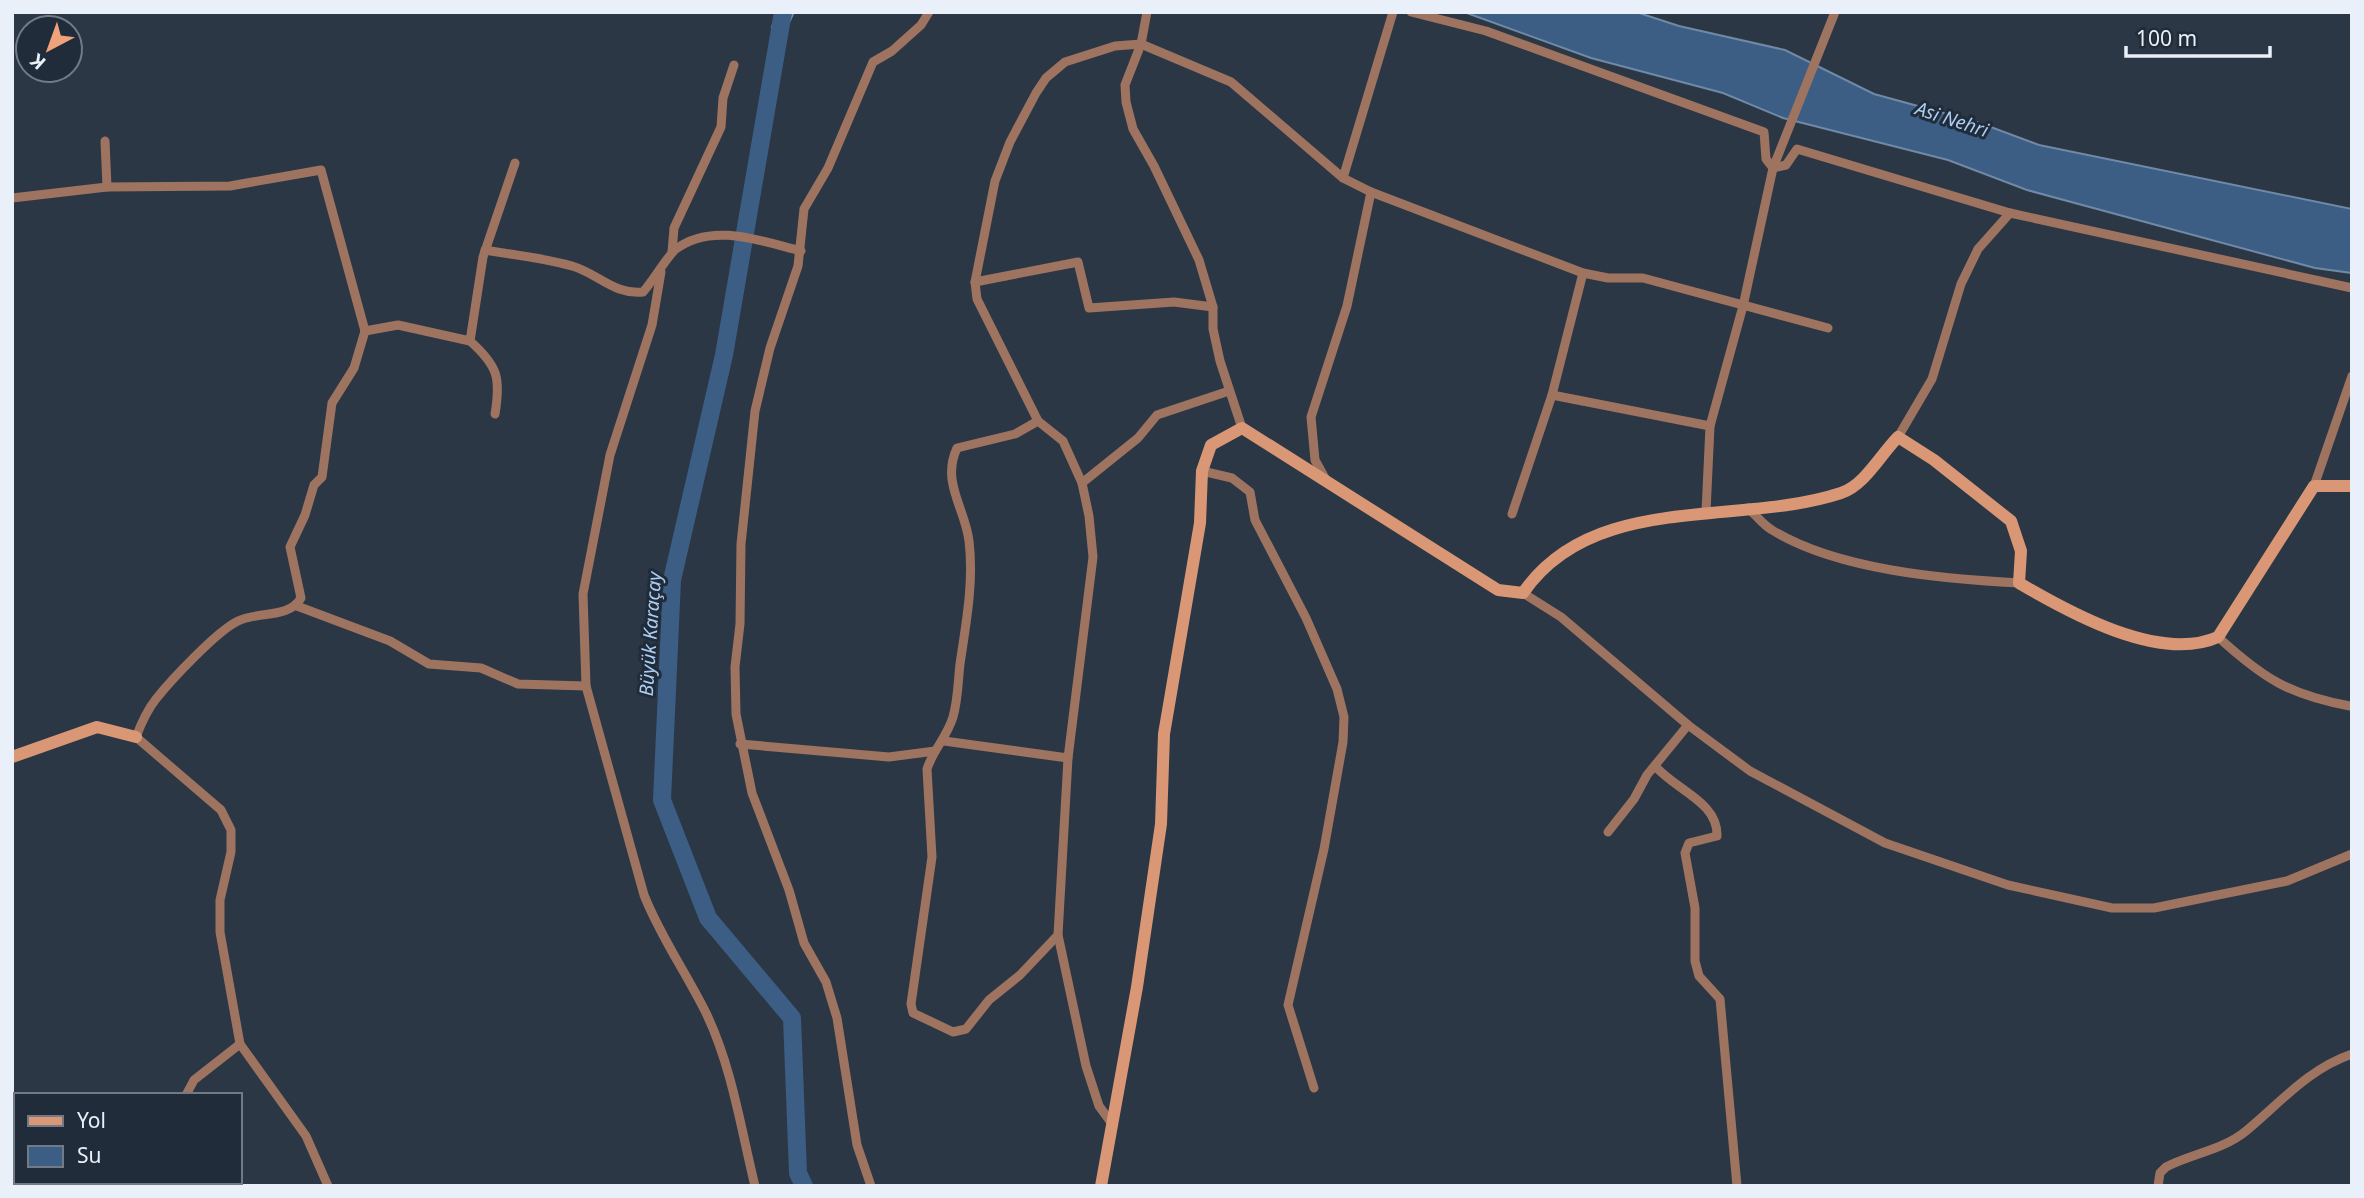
<svg xmlns="http://www.w3.org/2000/svg" width="2364" height="1198" font-family="'Noto Sans',sans-serif">
  <rect width="100%" height="100%" fill="#2b3744"/>
  <g fill="#3c5d84" stroke="#7089a7" stroke-width="2">
    <polygon points="777,12 794,12 787,27 772,27"/>
    <polygon points="1464,12 1636,12 1679,26 1785,50 1874,94 1980,123 2039,145 2352,209 2352,273 2315,268 2027,190 1948,160 1783,118 1723,93 1591,58"/>
  </g>
  <g fill="none" stroke-linecap="round" stroke-linejoin="round">
    <polyline stroke="#3c5d84" stroke-width="18" points="783,12 724,355 672,580 662,800 708,918 792,1018 798,1173 804,1186"/>
    <g stroke="#9e7460" stroke-width="9">
      <polyline points="1147,12 1141,44 1125,85 1126,102 1133,129 1154,166 1199,260 1213,307 1213,329 1220,361 1242,428"/>
      <polyline points="1411,12 1486,31 1764,132 1766,159 1773,168 1786,165 1797,149 2010,213 2352,288"/>
      <polyline points="105,141 107,187"/>
      <polyline points="1343,178 1393,12"/>
      <polyline points="12,198 107,187 230,186 321,170 365,331"/>
      <path d="M 485,250 C 514,255 544,258 572,266 C 599,274 614,295 643,292 C 653,281 668,255 676,249 C 712,222 761,241 801,251"/>
      <polyline points="672,252 674,228 721,127 723,98 734,65"/>
      <path d="M 661,272 L 652,325 L 610,455 L 583,594 L 586,686 L 644,895 C 661,938 687,974 707,1015 C 732,1068 741,1129 755,1186"/>
      <polyline points="975,282 1078,262 1089,308 1174,302 1213,307"/>
      <path d="M 470,341 C 498,366 501,378 495,414"/>
      <polyline points="1552,395 1710,426"/>
      <path d="M 1038,421 L 1015,434 L 957,448 C 941,482 965,508 969,541 C 974,582 966,623 960,664 C 958,681 958,700 953,717 C 947,737 933,750 927,769 L 932,857 L 911,1004 L 913,1013 L 953,1032 L 966,1029 L 989,1000 L 1020,975 L 1058,935"/>
      <polyline points="1898,437 1932,379 1961,284 1978,249 2010,213"/>
      <polyline points="1202,471 1232,478 1250,492 1255,520 1306,618 1337,689 1344,717 1343,742 1324,849 1288,1005 1314,1088"/>
      <polyline points="1326,480 1315,460 1311,417 1347,306 1371,192"/>
      <polyline points="1082,483 1138,438 1157,415 1229,391"/>
      <polyline points="2314,486 2352,376"/>
      <path d="M 1748,508 C 1756,515 1763,525 1772,530 C 1837,570 1943,579 2019,583"/>
      <polyline points="1706,512 1710,426 1743,306 1773,168 1835,12"/>
      <polyline points="1512,514 1552,395 1583,273"/>
      <polyline points="1523,593 1561,617 1688,725 1750,771 1885,843 2008,885 2112,908 2154,908 2287,881 2352,854"/>
      <polyline points="297,606 390,641 429,664 481,668 518,684 586,686"/>
      <path d="M 2218,637 C 2263,678 2289,695 2350,706"/>
      <polyline points="944,741 1068,758"/>
      <polyline points="740,744 889,757 935,751"/>
      <path d="M 1655,766 C 1677,791 1718,802 1717,836 L 1689,843 L 1685,853 L 1695,908 L 1695,961 L 1699,976 L 1720,999 L 1737,1186"/>
      <polyline points="1608,832 1634,799 1647,775 1688,725"/>
      <polyline points="186,1095 194,1080 240,1044"/>
      <polyline points="1113,1125 1099,1106 1086,1066 1058,935 1068,758 1093,557 1089,516 1082,483 1063,441 1038,421 977,299 975,282 995,181 1010,142 1036,93 1046,78 1065,62 1115,46 1141,44 1231,82 1343,178 1371,192 1583,273 1608,278 1643,278 1828,328"/>
      <polyline points="162,1182 162,1186"/>
      <path d="M 328,1186 L 306,1136 L 240,1044 L 220,932 L 220,900 L 231,852 L 231,830 L 221,810 L 136,737 C 141,724 147,710 156,699 C 171,680 217,631 238,621 C 258,611 289,619 301,598 L 290,547 L 305,515 L 314,485 L 322,477 L 332,403 L 354,368 L 365,331 L 398,325 L 470,341 L 483,257 L 515,163"/>
      <polyline points="871,1186 857,1145 837,1018 826,982 804,943 789,890 752,793 736,714 735,667 740,624 741,544 755,411 770,348 798,266 804,209 828,168 873,62 892,51 921,25 929,12"/>
      <path d="M 2158,1186 L 2160,1173 L 2166,1167 C 2191,1154 2223,1150 2246,1131 C 2280,1103 2308,1069 2352,1054"/>
    </g>
    <g stroke="#d99776" stroke-width="12">
      <polyline points="12,757 97,727 136,737"/>
      <path d="M 1101,1186 L 1137,987 L 1161,824 L 1164,734 L 1200,523 L 1202,471 L 1211,445 L 1242,428 L 1498,590 L 1523,593 C 1593,491 1738,527 1841,493 C 1865,485 1881,454 1898,437 L 1934,460 L 2011,521 L 2021,551 L 2019,583 C 2070,613 2160,663 2218,637 L 2314,486 L 2352,486"/>
    </g>
  </g>
  <g text-anchor="middle" stroke-width="6" stroke-linejoin="round" paint-order="stroke">
    <g font-size="19" font-style="italic" fill="#adcdf2" stroke="#212c3a">
      <text transform="translate(1952 119) rotate(18)" y="7">Asi Nehri</text>
      <text transform="translate(650 634) rotate(-86)" y="7">Büyük Karaçay</text>
    </g>
  </g>
  <rect width="2364" height="1198" fill="none" stroke="#e9f0f9" stroke-width="28"/>
  <rect x="14" y="1093" width="228" height="91" fill="#212c3a" stroke="#717a86" stroke-width="2"/>
  <rect x="28" y="1116" width="35" height="10" fill="#d99776" stroke="#717a86" stroke-width="2"/>
  <text x="77" y="1128" font-size="21" fill="#e9f0f9">Yol</text>
  <rect x="28" y="1146" width="35" height="21" fill="#3c5d84" stroke="#717a86" stroke-width="2"/>
  <text x="77" y="1163" font-size="21" fill="#e9f0f9">Su</text>
  <g transform="translate(49 49) rotate(221)"><circle r="33" fill="#212c3a" stroke="#717a86" stroke-width="2"/>
  <path d="M0-5L12 26L0 18L-12 26Z" fill="#f0a27a"/>
  <text y="-10" font-size="19" font-weight="bold" text-anchor="middle" fill="#e9f0f9">K</text>
  </g>
  <path d="M2126 46v10h144v-10" fill="none" stroke="#e9f0f9" stroke-width="3.5"/>
  <text x="2136" y="46" font-size="21" fill="#e9f0f9" stroke="#212c3a" stroke-width="5" paint-order="stroke">100 m</text>
</svg>
